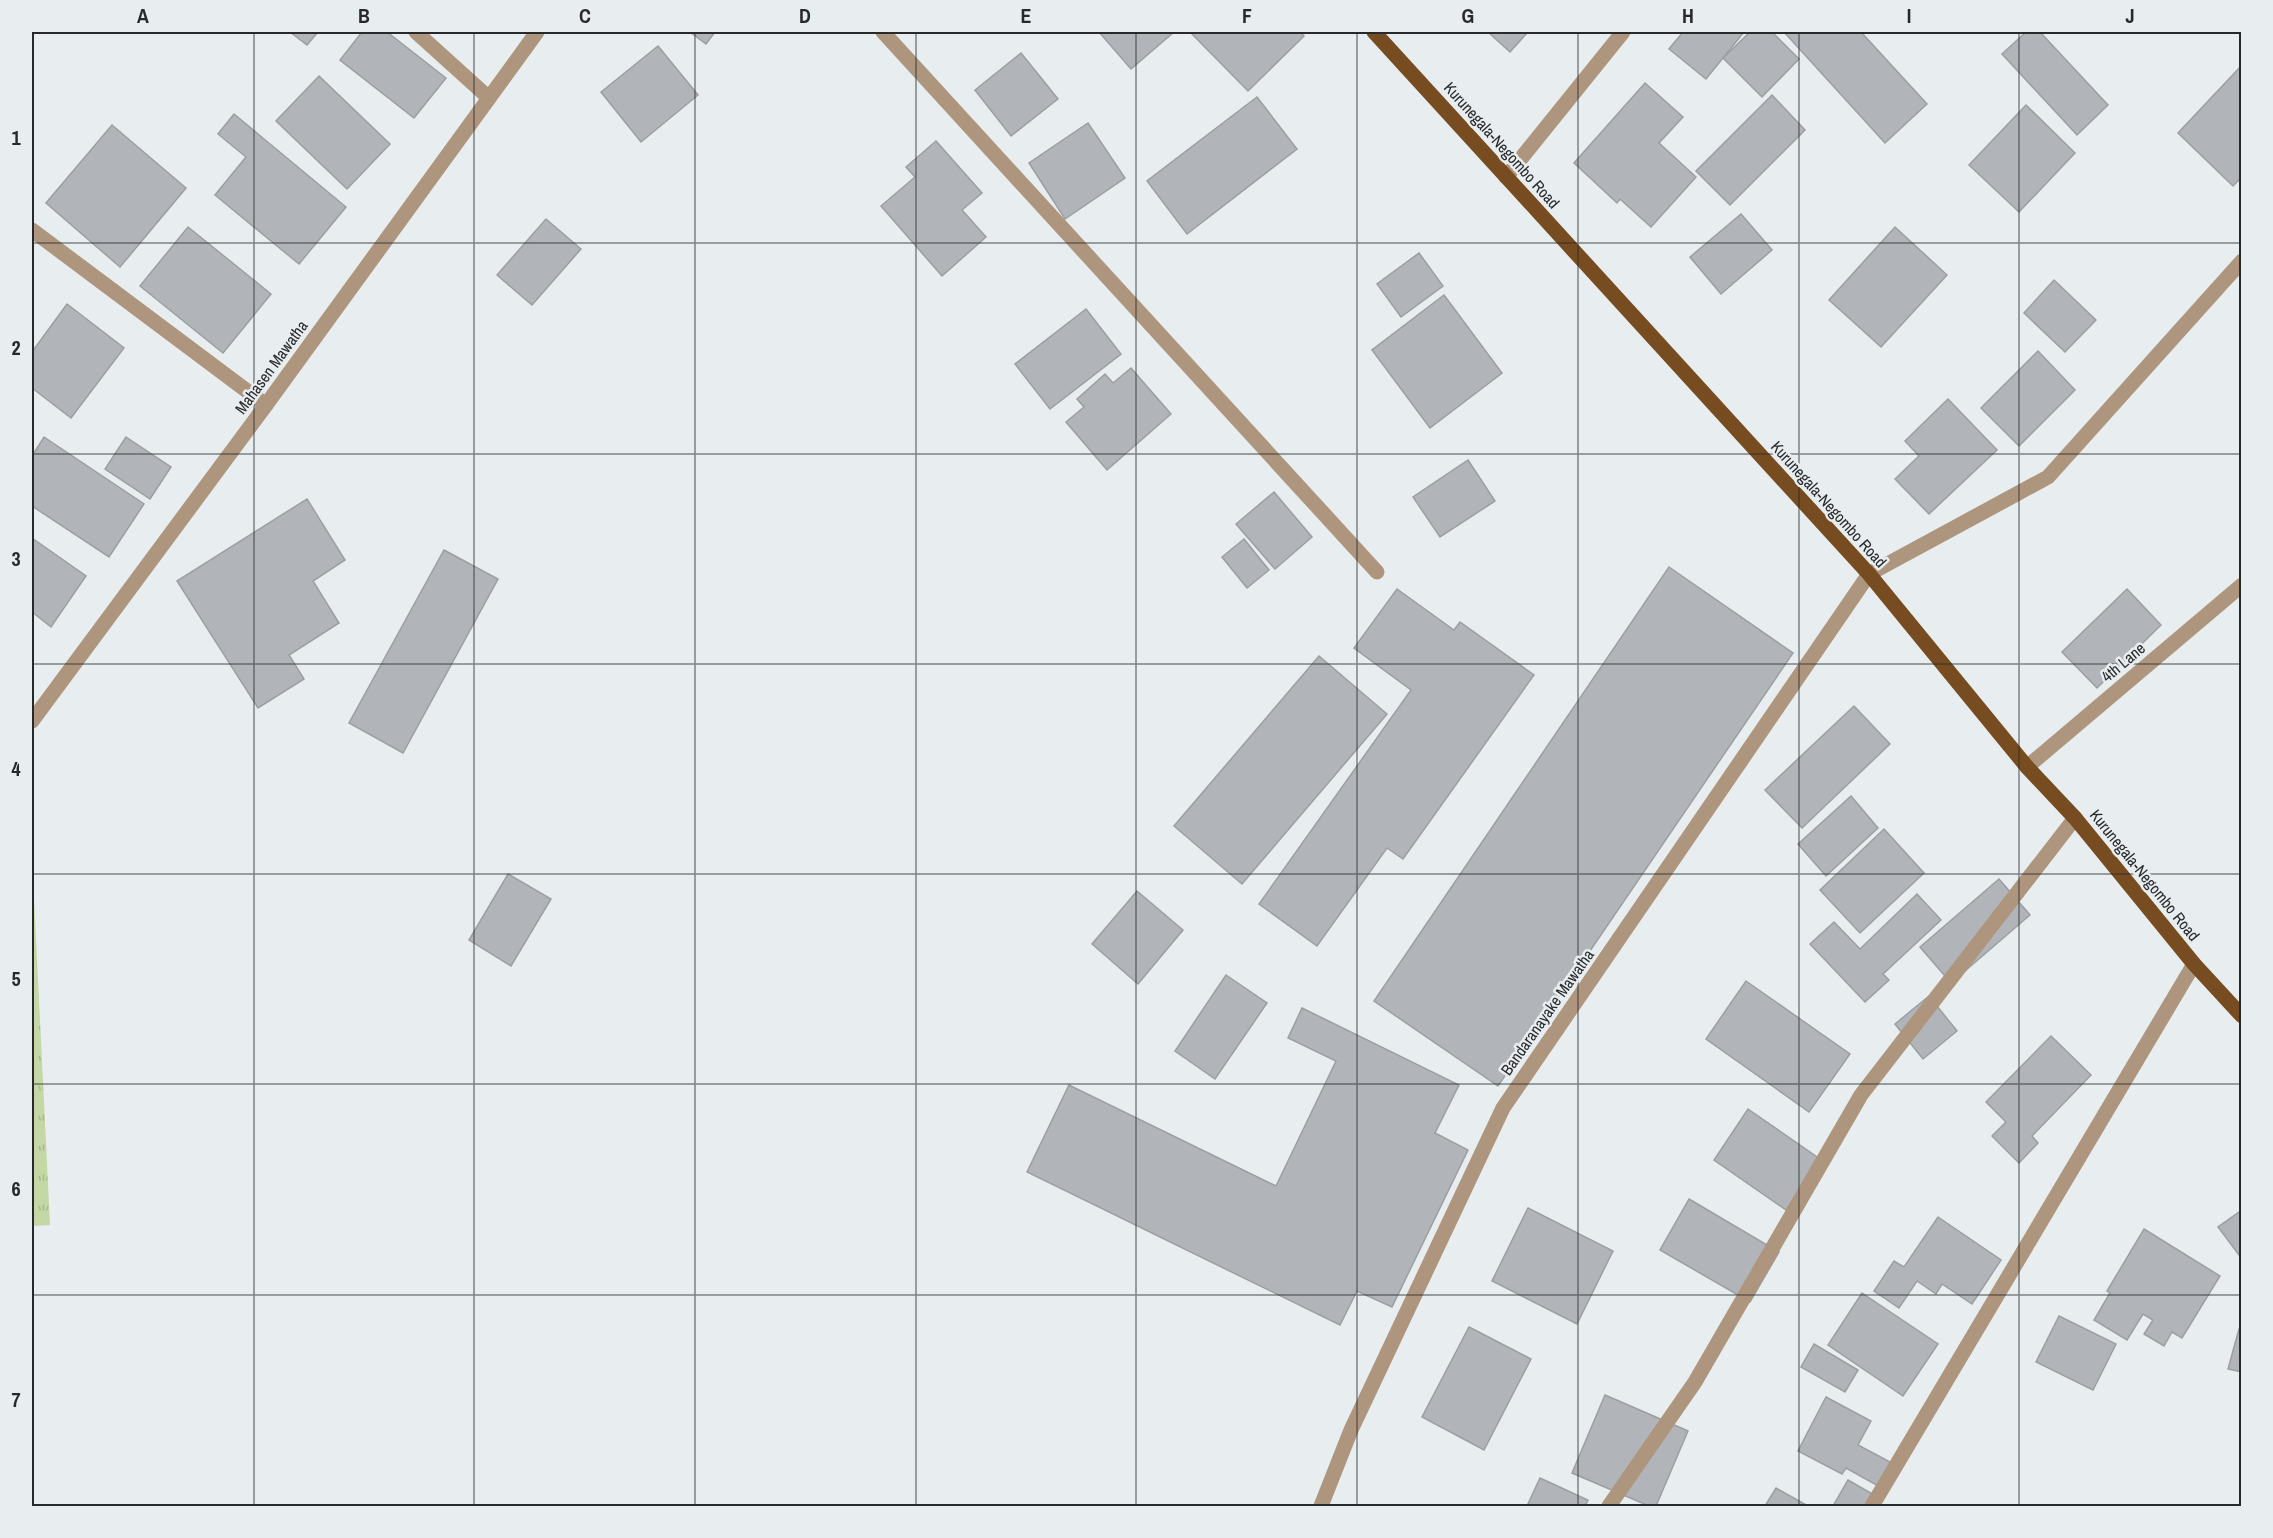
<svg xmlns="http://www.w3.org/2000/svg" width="2273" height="1538" font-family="'Archivo Narrow',sans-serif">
  <defs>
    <pattern id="park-tufts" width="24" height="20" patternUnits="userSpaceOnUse" patternTransform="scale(1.5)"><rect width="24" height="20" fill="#c4d7a5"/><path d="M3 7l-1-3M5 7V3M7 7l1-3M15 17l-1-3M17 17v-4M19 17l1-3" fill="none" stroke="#a8b98e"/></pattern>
  </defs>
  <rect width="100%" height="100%" fill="#e8edf0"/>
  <polygon fill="url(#park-tufts)" points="32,857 50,1225 32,1226"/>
  <g fill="#b1b5b9" stroke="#9b9fa2" stroke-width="1.5">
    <polygon points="290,32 318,32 307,45"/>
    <polygon points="362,32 387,32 446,78 414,118 340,60"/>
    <polygon points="690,32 715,32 706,44"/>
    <polygon points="1099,32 1174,32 1131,69"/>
    <polygon points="1190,32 1300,32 1304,36 1248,91"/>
    <polygon points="1488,32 1528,32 1510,52"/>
    <polygon points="1683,32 1744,32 1706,79 1669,49"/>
    <polygon points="1750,32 1772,32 1799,59 1762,97 1723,58"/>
    <polygon points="1784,32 1861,32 1927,104 1885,143"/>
    <polygon points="2026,32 2040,32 2108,105 2077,135 2002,54"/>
    <polygon points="658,46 698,95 641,142 601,92"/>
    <polygon points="1021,53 1058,99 1011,136 975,90"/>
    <polygon points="2241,66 2242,177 2233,186 2178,133"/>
    <polygon points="319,76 390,144 347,189 276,121"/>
    <polygon points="1645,83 1683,117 1659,143 1696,177 1651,227 1620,199 1617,203 1574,163"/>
    <polygon points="1772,95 1805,130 1730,205 1696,171"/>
    <polygon points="1257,97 1297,149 1187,234 1147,181"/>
    <polygon points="2026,105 2075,153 2019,212 1969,165"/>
    <polygon points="234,114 346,207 299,264 215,195 246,157 218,134"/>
    <polygon points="1088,123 1125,178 1065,219 1029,163"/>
    <polygon points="112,125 186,188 120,267 46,203"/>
    <polygon points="936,141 982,193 962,210 986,237 942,276 881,206 915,177 906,167"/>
    <polygon points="1741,214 1772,250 1721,294 1690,257"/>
    <polygon points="546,219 581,249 532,305 497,275"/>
    <polygon points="188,227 271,294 223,353 140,286"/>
    <polygon points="1895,227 1947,275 1881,347 1829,300"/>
    <polygon points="1419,253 1443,286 1401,317 1377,284"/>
    <polygon points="2054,280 2096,320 2065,352 2024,313"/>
    <polygon points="1444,295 1502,373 1430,428 1372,350"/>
    <polygon points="67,304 124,348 71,418 32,388 32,352"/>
    <polygon points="1086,309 1121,354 1050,409 1015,364"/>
    <polygon points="2038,351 2075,390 2019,446 1981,408"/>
    <polygon points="1131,368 1171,414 1107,470 1066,422 1084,407 1077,399 1105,374 1113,383"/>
    <polygon points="1948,399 1997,450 1929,514 1895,479 1919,456 1905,441"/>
    <polygon points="44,437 144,504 109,557 32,506 32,456"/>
    <polygon points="126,437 171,467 150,499 105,469"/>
    <polygon points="1468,460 1495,501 1440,537 1413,497"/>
    <polygon points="1274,492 1312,537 1275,569 1236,524"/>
    <polygon points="307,499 345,560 313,581 339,623 289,655 304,679 258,708 177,581"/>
    <polygon points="32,538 86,576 51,627 32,612"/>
    <polygon points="1244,539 1269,570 1247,588 1222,557"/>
    <polygon points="444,550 498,579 403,753 349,723"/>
    <polygon points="1669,567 1793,653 1498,1086 1374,1001"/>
    <polygon points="1397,589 1454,630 1460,622 1534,675 1403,859 1387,848 1317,946 1259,904 1411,690 1354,648"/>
    <polygon points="2127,589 2161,625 2097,688 2062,652"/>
    <polygon points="1319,656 1387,714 1242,884 1174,826"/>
    <polygon points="1854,706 1890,744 1802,828 1765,790"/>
    <polygon points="1851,796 1878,828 1826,876 1798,844"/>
    <polygon points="1884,829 1924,873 1860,933 1820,890"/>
    <polygon points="508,874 551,899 511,966 469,940"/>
    <polygon points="1999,879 2030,915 1951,983 1920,947"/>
    <polygon points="1137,891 1183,930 1138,984 1092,944"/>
    <polygon points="1917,894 1941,920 1883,974 1889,980 1865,1002 1810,944 1834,922 1860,949"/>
    <polygon points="1226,975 1267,1003 1215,1079 1175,1051"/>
    <polygon points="1746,981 1850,1054 1809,1112 1706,1039"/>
    <polygon points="1929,996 1957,1031 1923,1059 1895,1024"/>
    <polygon points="1302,1008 1459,1085 1435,1133 1468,1150 1392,1307 1357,1291 1340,1325 1027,1172 1069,1085 1276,1186 1336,1061 1288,1038"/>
    <polygon points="2051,1036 2091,1075 2032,1136 2038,1143 2019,1163 1992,1136 2006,1122 1986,1102"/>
    <polygon points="1748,1109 1820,1159 1786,1210 1714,1160"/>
    <polygon points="1689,1199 1779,1252 1750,1302 1660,1250"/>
    <polygon points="1528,1208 1613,1251 1577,1324 1492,1281"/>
    <polygon points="2242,1210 2242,1259 2218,1227"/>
    <polygon points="1938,1217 2001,1260 1972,1304 1942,1284 1936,1294 1917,1281 1899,1308 1874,1291 1894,1261 1904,1267"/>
    <polygon points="2144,1229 2220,1276 2182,1338 2172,1332 2164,1346 2144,1334 2153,1320 2143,1314 2127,1340 2094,1320 2110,1293 2107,1291"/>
    <polygon points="1862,1293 1938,1344 1903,1396 1828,1345"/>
    <polygon points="2059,1316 2116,1344 2093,1390 2036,1362"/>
    <polygon points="1469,1327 1531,1359 1484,1450 1422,1417"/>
    <polygon points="2239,1329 2242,1330 2242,1372 2228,1369"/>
    <polygon points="1814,1344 1858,1370 1845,1392 1801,1367"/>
    <polygon points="1605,1395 1688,1431 1656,1506 1649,1506 1572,1473"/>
    <polygon points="1826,1397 1871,1421 1858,1445 1892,1463 1880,1487 1846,1468 1842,1474 1798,1451"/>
    <polygon points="1540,1478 1588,1500 1585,1506 1527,1506"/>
    <polygon points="1848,1480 1876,1496 1871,1506 1833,1506"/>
    <polygon points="1776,1488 1808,1506 1765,1506"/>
  </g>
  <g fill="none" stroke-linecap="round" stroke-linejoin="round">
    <g stroke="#ad957e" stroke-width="15">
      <polyline points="416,32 489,98"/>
      <polyline points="883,32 1377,572"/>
      <polyline points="1506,177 1623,32"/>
      <polyline points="32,230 266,405"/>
      <polyline points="32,721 266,405 537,32"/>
      <polyline points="2027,767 2242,585"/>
      <polyline points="1321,1506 1351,1430 1503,1108 1869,574 2048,477 2242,261"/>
      <polyline points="1609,1506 1695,1382 1861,1095 2075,818"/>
      <polyline points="1872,1506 2194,964"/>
    </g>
    <polyline stroke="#764c20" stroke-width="15" points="1374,32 1869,574 2027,767 2075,818 2194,964 2242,1016"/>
  </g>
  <path fill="none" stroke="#27292a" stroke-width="1.5" stroke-opacity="0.55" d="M 254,32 L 254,1506M 474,32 L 474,1506M 695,32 L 695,1506M 916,32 L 916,1506M 1136,32 L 1136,1506M 1357,32 L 1357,1506M 1578,32 L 1578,1506M 1799,32 L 1799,1506M 2019,32 L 2019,1506M 32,243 L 2242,243M 32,454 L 2242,454M 32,664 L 2242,664M 32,874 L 2242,874M 32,1084 L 2242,1084M 32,1295 L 2242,1295"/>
  <g text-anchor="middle" stroke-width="5" stroke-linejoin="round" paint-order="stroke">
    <g font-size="16" fill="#27292a" stroke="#e8edf0">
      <text transform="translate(1502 145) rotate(48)" y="6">Kurunegala-Negombo Road</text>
      <text transform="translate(271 367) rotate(-54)" y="6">Mahasen Mawatha</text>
      <text transform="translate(1829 504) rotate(48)" y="6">Kurunegala-Negombo Road</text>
      <text transform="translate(2123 662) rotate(-40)" y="6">4th Lane</text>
      <text transform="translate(2145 875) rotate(51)" y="6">Kurunegala-Negombo Road</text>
      <text transform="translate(1547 1012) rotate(-55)" y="6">Bandaranayake Mawatha</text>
    </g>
  </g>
  <rect width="2273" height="1538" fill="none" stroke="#e8edf0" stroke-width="66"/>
  <rect x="33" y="33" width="2207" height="1472" fill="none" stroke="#27292a" stroke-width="2"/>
  <g font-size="20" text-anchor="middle" font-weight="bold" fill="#27292a">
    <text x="143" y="23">A</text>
    <text x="364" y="23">B</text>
    <text x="585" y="23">C</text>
    <text x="805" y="23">D</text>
    <text x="1026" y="23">E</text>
    <text x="1247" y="23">F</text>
    <text x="1468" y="23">G</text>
    <text x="1688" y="23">H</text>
    <text x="1909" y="23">I</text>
    <text x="2130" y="23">J</text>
    <text x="16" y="145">1</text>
    <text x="16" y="355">2</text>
    <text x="16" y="566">3</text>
    <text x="16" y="776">4</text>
    <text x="16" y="986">5</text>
    <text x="16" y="1196">6</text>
    <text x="16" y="1407">7</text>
  </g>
</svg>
